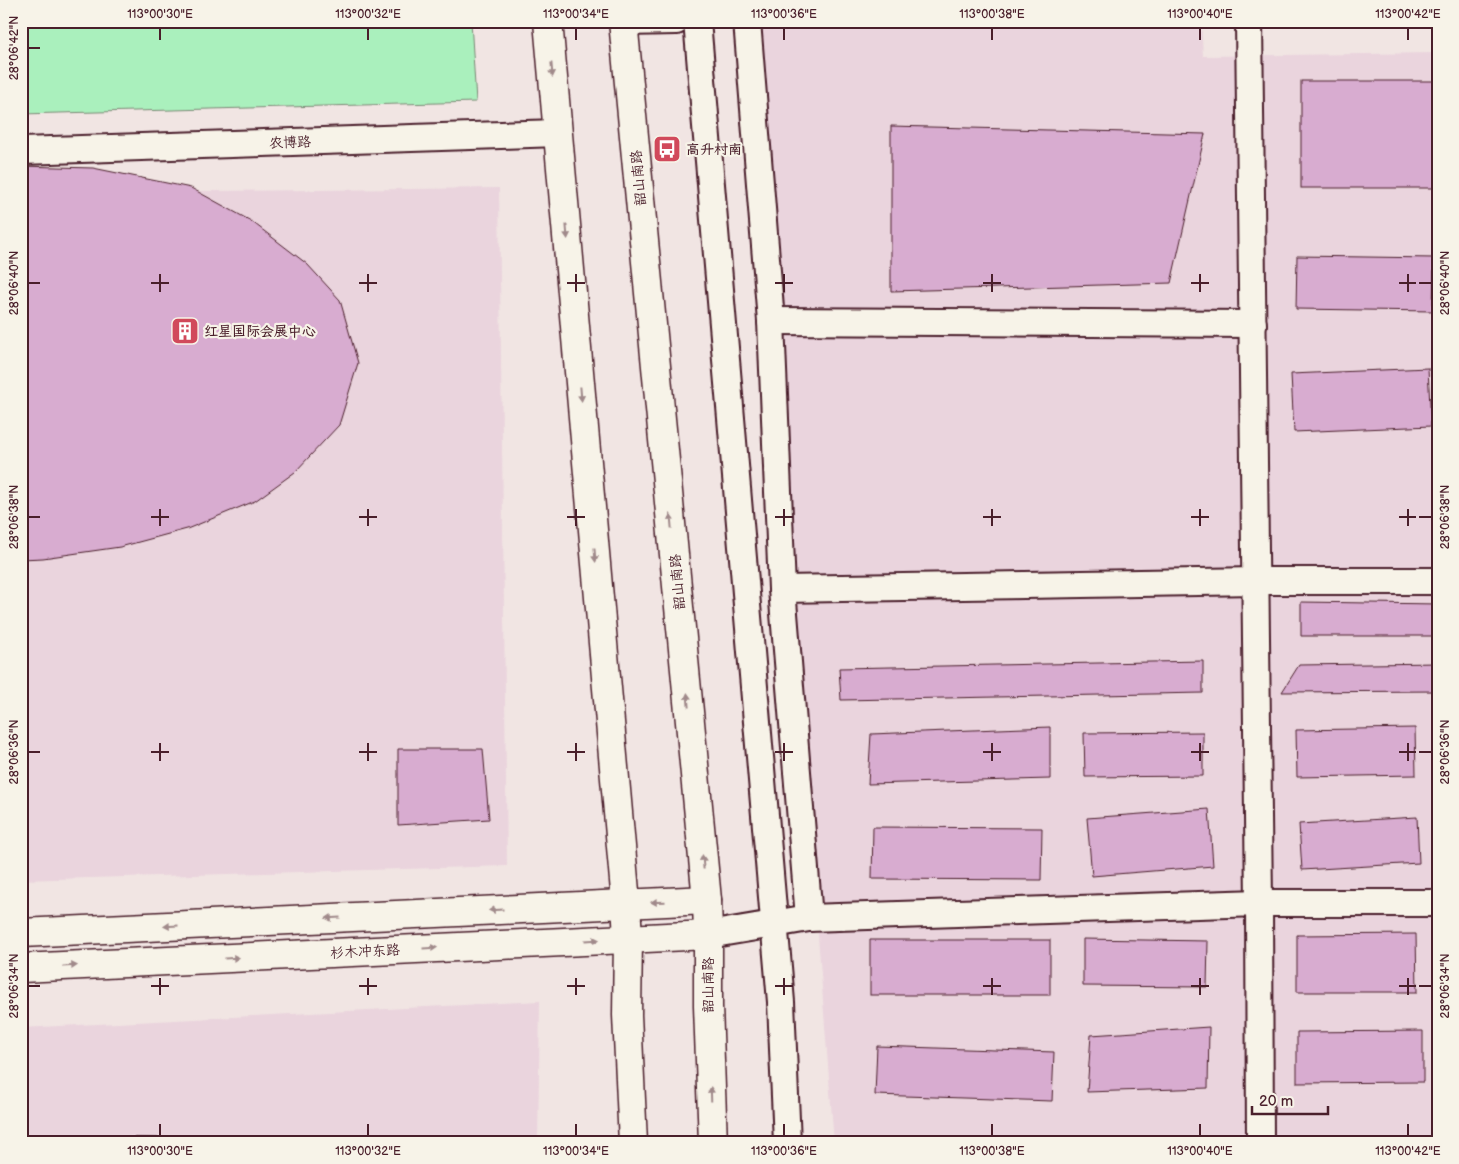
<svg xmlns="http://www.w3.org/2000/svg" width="1459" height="1164" font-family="'Balsamiq Sans','LXGW WenKai TC',sans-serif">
  <rect width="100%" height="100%" fill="#f1e5e3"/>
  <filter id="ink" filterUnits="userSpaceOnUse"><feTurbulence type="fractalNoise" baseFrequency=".02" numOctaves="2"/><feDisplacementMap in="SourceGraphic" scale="10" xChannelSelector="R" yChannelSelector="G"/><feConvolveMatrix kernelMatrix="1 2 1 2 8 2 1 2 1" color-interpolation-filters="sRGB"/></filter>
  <g filter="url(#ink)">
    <g fill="#ead4dd">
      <polygon points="759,21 1201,21 1203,56 1438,53 1438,1143 834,1143 768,288"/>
      <polygon points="499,188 507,866 21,880 21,193"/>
      <polygon points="540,1001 538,1143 21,1143 21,1028"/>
    </g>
    <polygon fill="#aaf0bd" stroke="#7a8874" points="21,21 471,21 476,102 21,114"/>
    <g fill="#d8acd0" stroke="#4a1f2b">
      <rect x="1301" y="81" width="137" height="107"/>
      <polygon points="891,126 1205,134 1171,283 891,291"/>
      <polygon points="21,166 93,168 191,188 251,221 307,264 340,300 358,363 339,425 295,472 255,501 187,529 120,547 43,558 21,559"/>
      <polygon points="1297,256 1434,258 1433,311 1296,309"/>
      <polygon points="1428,368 1431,426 1294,432 1291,374"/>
      <polygon points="1301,602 1438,604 1438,636 1301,636"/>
      <polygon points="1203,661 1203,693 841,700 839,668"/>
      <polygon points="1438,663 1438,691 1282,692 1299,665"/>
      <polygon points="1050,727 1050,779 868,784 871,734"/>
      <polygon points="1415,728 1416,775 1297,777 1296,730"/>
      <polygon points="1203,732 1203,776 1085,777 1084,733"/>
      <polygon points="398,749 483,749 489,819 398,825"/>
      <polygon points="1209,809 1213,866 1092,876 1087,818"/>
      <polygon points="1417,817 1419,863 1302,870 1299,824"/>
      <polygon points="873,827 1042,828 1041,880 872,879"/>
      <polygon points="1416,934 1417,992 1297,992 1297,935"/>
      <polygon points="1083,939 1208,941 1207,987 1083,986"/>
      <rect x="870" y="940" width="180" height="55"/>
      <polygon points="1209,1027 1208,1088 1087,1092 1091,1035"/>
      <polygon points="1423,1031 1423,1082 1297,1083 1297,1032"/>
      <polygon points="877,1046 1054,1052 1052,1101 875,1095"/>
      <polygon points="21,1136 312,1140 312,1143 21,1143"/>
      <polygon points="1052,1137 1052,1143 909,1143"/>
    </g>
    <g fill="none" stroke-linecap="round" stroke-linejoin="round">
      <defs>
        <g id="street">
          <polyline points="697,21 781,1002 787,1143"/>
          <polyline points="747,21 771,321 782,589 809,918"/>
          <polyline points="1249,21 1259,903 1260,1143"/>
          <polyline points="623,22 676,21"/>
          <polyline points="21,151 558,133"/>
          <polyline points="771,321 1253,324"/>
          <polyline points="782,589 1256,581 1438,581"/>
          <polyline points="708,935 809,918 1259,903 1438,903"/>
        </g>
        <g id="secondary">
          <polyline points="21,933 707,900"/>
          <polyline points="21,968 708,935"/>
        </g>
        <g id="primary">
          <polyline points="548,21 626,903 628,938 627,1015 633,1143"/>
          <polyline points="623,21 707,900 708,935 708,1006 713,1143"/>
        </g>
      </defs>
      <use href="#street" stroke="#4a1f2b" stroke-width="30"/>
      <use href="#secondary" stroke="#4a1f2b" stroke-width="31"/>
      <use href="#primary" stroke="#4a1f2b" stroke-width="31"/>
      <use href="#street" stroke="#f7f3e8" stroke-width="26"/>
      <use href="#secondary" stroke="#f7f3e8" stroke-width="28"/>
      <use href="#primary" stroke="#f7f3e8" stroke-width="28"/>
    </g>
    <defs><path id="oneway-solid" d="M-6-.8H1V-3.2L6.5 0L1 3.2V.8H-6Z" transform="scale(1.25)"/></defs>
    <g fill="#a0898a">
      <use href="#oneway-solid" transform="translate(552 70) rotate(85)"/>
      <use href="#oneway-solid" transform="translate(567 232) rotate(85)"/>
      <use href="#oneway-solid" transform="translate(581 394) rotate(85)"/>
      <use href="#oneway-solid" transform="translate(671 521) rotate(-95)"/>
      <use href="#oneway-solid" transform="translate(595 555) rotate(85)"/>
      <use href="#oneway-solid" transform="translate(688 700) rotate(-95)"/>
      <use href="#oneway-solid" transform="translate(703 862) rotate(-95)"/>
      <use href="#oneway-solid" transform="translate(658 902) rotate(178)"/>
      <use href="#oneway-solid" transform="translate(496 910) rotate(177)"/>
      <use href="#oneway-solid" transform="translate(333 918) rotate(177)"/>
      <use href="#oneway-solid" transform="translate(171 926) rotate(177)"/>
      <use href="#oneway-solid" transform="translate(592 940) rotate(-3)"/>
      <use href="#oneway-solid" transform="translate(430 948) rotate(-3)"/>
      <use href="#oneway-solid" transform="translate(232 958) rotate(-3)"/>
      <use href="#oneway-solid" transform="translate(70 966) rotate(-3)"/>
      <use href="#oneway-solid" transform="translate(711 1094) rotate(-92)"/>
    </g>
  </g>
  <path fill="none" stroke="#4a1f2b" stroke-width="2" d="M 160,28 L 160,40M 368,28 L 368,40M 576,28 L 576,40M 784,28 L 784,40M 992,28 L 992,40M 1200,28 L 1200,40M 1408,28 L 1408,40M 28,48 L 40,48M 160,274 L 160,292M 368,274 L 368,292M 576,274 L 576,292M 784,274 L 784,292M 992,274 L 992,292M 1200,274 L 1200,292M 1408,274 L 1408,292M 28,283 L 40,283M 151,283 L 169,283M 359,283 L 377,283M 567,283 L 585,283M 775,283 L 793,283M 983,283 L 1001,283M 1191,283 L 1209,283M 1399,283 L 1416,283M 1419,283 L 1432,283M 160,509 L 160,526M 368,509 L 368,526M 576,509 L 576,526M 784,509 L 784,526M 992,509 L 992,526M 1200,509 L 1200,526M 1408,509 L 1408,526M 28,517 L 40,517M 151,517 L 169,517M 359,517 L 377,517M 567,517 L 585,517M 775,517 L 793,517M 983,517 L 1001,517M 1191,517 L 1209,517M 1399,517 L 1416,517M 1419,517 L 1432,517M 160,743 L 160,761M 368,743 L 368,761M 576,743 L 576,761M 784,743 L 784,761M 992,743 L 992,761M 1200,743 L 1200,761M 1408,743 L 1408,761M 28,752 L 40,752M 151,752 L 169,752M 359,752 L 377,752M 567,752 L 585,752M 775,752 L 793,752M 983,752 L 1001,752M 1191,752 L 1209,752M 1399,752 L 1416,752M 1419,752 L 1432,752M 160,978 L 160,995M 368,978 L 368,995M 576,978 L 576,995M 784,978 L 784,995M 992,978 L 992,995M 1200,978 L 1200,995M 1408,978 L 1408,995M 28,986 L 40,986M 151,986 L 169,986M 359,986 L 377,986M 567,986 L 585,986M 775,986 L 793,986M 983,986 L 1001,986M 1191,986 L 1209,986M 1399,986 L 1416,986M 1419,986 L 1432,986M 160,1124 L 160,1136M 368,1124 L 368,1136M 576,1124 L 576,1136M 784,1124 L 784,1136M 992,1124 L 992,1136M 1200,1124 L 1200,1136M 1408,1124 L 1408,1136"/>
  <defs>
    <symbol id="bus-square" viewBox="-11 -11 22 22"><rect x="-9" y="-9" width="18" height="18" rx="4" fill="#d1495b" stroke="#f7f3e8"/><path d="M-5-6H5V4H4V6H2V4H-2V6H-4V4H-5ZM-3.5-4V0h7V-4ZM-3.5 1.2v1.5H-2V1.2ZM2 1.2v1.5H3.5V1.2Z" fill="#fff"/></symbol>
    <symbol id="building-square" viewBox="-11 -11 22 22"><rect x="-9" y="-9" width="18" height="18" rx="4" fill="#d1495b" stroke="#f7f3e8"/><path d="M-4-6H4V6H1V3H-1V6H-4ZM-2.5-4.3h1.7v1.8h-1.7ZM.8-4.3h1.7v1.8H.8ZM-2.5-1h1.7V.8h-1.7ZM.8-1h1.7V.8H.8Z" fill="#fff"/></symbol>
  </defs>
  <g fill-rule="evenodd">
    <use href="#bus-square" x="651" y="133" width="32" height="32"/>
    <use href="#building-square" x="169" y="315" width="32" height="32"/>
  </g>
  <g text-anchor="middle" stroke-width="4.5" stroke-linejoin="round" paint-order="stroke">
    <g font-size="14" fill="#4a1f2b" stroke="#f7f3e8">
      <text transform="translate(290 142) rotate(-2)" y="5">农博路</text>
      <text transform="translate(638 178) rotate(-95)" y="5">韶山南路</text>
      <text transform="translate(677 582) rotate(-95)" y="5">韶山南路</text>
      <text transform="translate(365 951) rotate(-3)" y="5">杉木冲东路</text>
      <text transform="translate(708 985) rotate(-90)" y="5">韶山南路</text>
    </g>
    <g font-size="14" font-weight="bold" fill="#4a1f2b" stroke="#f7f3e8" text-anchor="start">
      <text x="686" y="154">高升村南</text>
      <text x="204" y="336">红星国际会展中心</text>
    </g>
  </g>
  <rect width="1459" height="1164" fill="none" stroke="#f7f3e8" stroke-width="55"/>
  <path d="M1252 1106v8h76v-8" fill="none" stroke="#4a1f2b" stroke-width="2.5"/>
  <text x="1259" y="1106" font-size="15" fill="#4a1f2b" stroke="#f7f3e8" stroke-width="4" paint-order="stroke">20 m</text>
  <rect x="28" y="28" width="1404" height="1108" fill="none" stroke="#4a1f2b" stroke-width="2"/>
  <g font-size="12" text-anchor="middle" fill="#4a1f2b">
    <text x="160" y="18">113°00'30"E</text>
    <text x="368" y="18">113°00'32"E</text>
    <text x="576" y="18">113°00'34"E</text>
    <text x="784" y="18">113°00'36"E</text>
    <text x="992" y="18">113°00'38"E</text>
    <text x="1200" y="18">113°00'40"E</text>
    <text x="1408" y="18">113°00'42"E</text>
    <text transform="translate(14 48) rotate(-90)" y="4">28°06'42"N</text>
    <text transform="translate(14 283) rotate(-90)" y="4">28°06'40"N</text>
    <text transform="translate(1445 283) rotate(-90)" y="4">28°06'40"N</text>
    <text transform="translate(14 517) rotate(-90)" y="4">28°06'38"N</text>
    <text transform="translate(1445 517) rotate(-90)" y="4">28°06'38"N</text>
    <text transform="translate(14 752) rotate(-90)" y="4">28°06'36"N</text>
    <text transform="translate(1445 752) rotate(-90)" y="4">28°06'36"N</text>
    <text transform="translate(14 986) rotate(-90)" y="4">28°06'34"N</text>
    <text transform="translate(1445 986) rotate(-90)" y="4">28°06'34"N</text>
    <text x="160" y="1155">113°00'30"E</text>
    <text x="368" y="1155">113°00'32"E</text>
    <text x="576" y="1155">113°00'34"E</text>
    <text x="784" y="1155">113°00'36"E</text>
    <text x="992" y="1155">113°00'38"E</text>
    <text x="1200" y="1155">113°00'40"E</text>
    <text x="1408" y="1155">113°00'42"E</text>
  </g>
</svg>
